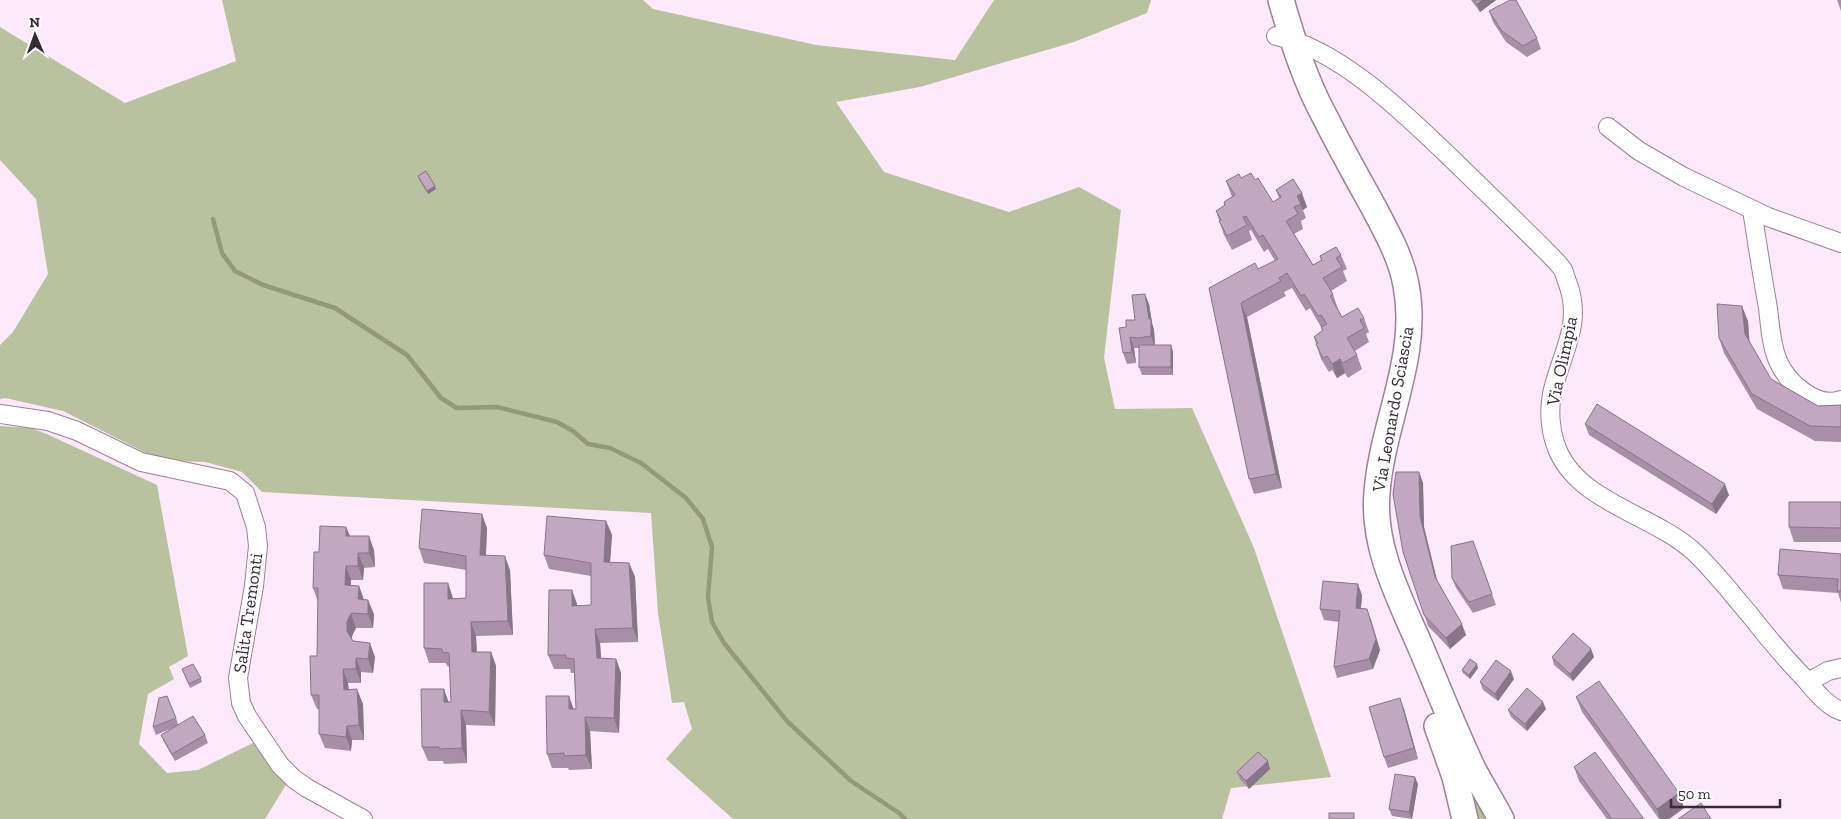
<svg xmlns="http://www.w3.org/2000/svg" width="1841" height="819" font-family="'Zilla Slab',serif">
  <rect width="100%" height="100%" fill="#fceafb"/>
  <g fill="#b9c29f">
    <polygon points="222,0 643,0 653,9 816,45 955,60 994,0 1151,0 1147,13 1074,42 920,87 836,102 884,172 1009,212 1079,187 1121,210 1104,358 1115,409 1192,408 1254,548 1331,777 1231,788 1222,819 733,819 666,759 692,729 684,702 672,703 658,613 651,513 262,492 242,472 205,462 177,461 148,454 63,411 5,398 0,399 0,345 13,332 48,274 36,199 0,160 0,27 125,103 236,61"/>
    <polygon points="0,426 31,428 49,435 157,485 188,656 169,667 174,679 148,694 139,744 167,773 198,770 259,740 289,780 265,819 0,819"/>
    <polygon points="1469,784 1486,819 1475,819"/>
  </g>
  <g fill="none" stroke-linecap="round" stroke-linejoin="round">
    <polyline stroke="#939a74" stroke-width="4.5" points="213,219 222,253 235,271 263,285 335,308 407,355 441,398 457,408 497,407 557,422 573,431 588,444 610,448 641,463 686,498 703,519 712,547 708,597 712,622 724,643 787,721 851,781 899,813 905,819"/>
    <defs>
      <g id="street">
        <path d="M 1276,36 C 1341,49 1408,117 1455,162 C 1486,192 1517,222 1548,253 C 1553,258 1559,264 1563,270 C 1565,274 1566,280 1568,284 C 1583,326 1560,355 1552,394 C 1549,409 1550,428 1555,443 C 1573,501 1650,513 1692,550 C 1714,570 1731,593 1750,615 C 1767,637 1785,658 1804,678 C 1814,689 1826,706 1841,711"/>
        <polyline points="1608,127 1639,151 1684,177 1768,217 1841,243"/>
        <path d="M 1752,210 C 1757,242 1762,275 1768,308 C 1770,325 1771,345 1778,361 C 1787,382 1816,409 1841,400"/>
        <polyline points="0,414 48,421 77,431 141,462 230,481 245,493 256,527 258,546 254,586 238,678 241,703 247,716 280,765 294,779 307,788 363,819"/>
        <polyline points="1808,682 1828,671 1841,668"/>
      </g>
      <g id="secondary">
        <path d="M 1281,0 C 1293,41 1305,81 1326,119 C 1341,149 1358,179 1374,208 C 1387,233 1401,257 1406,285 C 1420,356 1382,423 1377,493 C 1372,547 1400,599 1421,648 C 1438,688 1454,729 1473,769 C 1482,786 1492,802 1501,819"/>
        <polyline points="1437,726 1455,777 1465,819"/>
      </g>
    </defs>
    <use href="#street" stroke="#9c819a" stroke-width="20"/>
    <use href="#secondary" stroke="#9c819a" stroke-width="28"/>
    <use href="#street" stroke="#fff" stroke-width="18"/>
    <use href="#secondary" stroke="#fff" stroke-width="25"/>
  </g>
  <g fill="#a790a6">
    <polygon points="1471,0 1496,0 1480,12"/>
    <polygon points="1837,0 1841,0 1841,11"/>
    <polygon points="1489,11 1537,38 1541,49 1527,57 1506,42 1493,22"/>
    <polygon points="418,176 435,186 436,189 428,194 419,180"/>
    <polygon points="1241,178 1255,180 1273,202 1279,198 1276,190 1293,179 1307,207 1303,210 1306,218 1301,221 1303,229 1294,234 1313,265 1321,261 1320,256 1341,255 1347,269 1343,271 1347,281 1331,291 1333,294 1338,309 1342,317 1364,318 1369,332 1366,334 1369,342 1355,351 1357,355 1362,369 1348,378 1345,373 1337,378 1332,370 1329,372 1321,359 1316,344 1314,337 1322,331 1321,327 1310,308 1306,311 1292,288 1284,292 1286,296 1247,317 1282,488 1254,494 1249,479 1209,288 1258,269 1275,261 1268,249 1264,252 1251,230 1249,231 1252,240 1232,250 1224,235 1216,211 1225,205 1224,202 1232,197 1226,181"/>
    <polygon points="1149,304 1152,323 1154,330 1155,345 1171,345 1173,352 1173,375 1142,375 1139,367 1139,348 1134,348 1136,363 1127,364 1123,353 1126,327 1135,320"/>
    <polygon points="1748,321 1749,343 1771,379 1818,406 1841,405 1841,442 1815,441 1757,409 1724,353 1719,338"/>
    <polygon points="1585,424 1729,495 1716,514 1589,435"/>
    <polygon points="1419,472 1423,483 1424,527 1437,581 1466,635 1450,649 1428,626 1403,552"/>
    <polygon points="1841,502 1841,542 1794,542 1789,527"/>
    <polygon points="606,521 612,535 610,562 629,563 635,577 638,642 600,643 601,658 616,659 621,673 619,733 590,731 592,769 569,770 568,768 552,768 547,754 573,709 576,709 574,673 571,673 570,669 554,669 548,655 572,590 577,605 591,605 591,576 549,569 544,555"/>
    <polygon points="346,527 350,536 374,550 375,567 364,568 363,580 351,580 351,586 359,586 364,600 374,614 373,628 356,628 352,636 352,640 353,641 375,657 373,673 361,672 361,683 348,683 349,690 363,704 364,740 352,740 351,751 325,748 319,734 319,709 317,709 311,695 317,656 318,602 313,588 319,552"/>
    <polygon points="487,528 486,555 510,570 513,635 476,636 477,652 491,652 496,666 495,726 466,725 467,763 444,764 443,761 428,761 422,747 449,702 451,702 450,667 447,666 446,663 429,663 424,648 453,598 453,599 466,598 466,570 424,563 419,548"/>
    <polygon points="1473,541 1496,605 1473,613 1456,588 1452,578"/>
    <polygon points="1841,554 1841,603 1838,593 1783,589 1778,575"/>
    <polygon points="1362,595 1361,608 1371,619 1380,650 1373,669 1337,678 1334,667 1339,622 1324,620 1320,609"/>
    <polygon points="1591,649 1594,657 1573,681 1554,665 1552,657"/>
    <polygon points="1478,668 1470,679 1463,673 1462,670"/>
    <polygon points="182,669 201,678 202,682 190,688"/>
    <polygon points="1514,679 1498,701 1483,690 1480,682"/>
    <polygon points="1576,697 1679,793 1684,808 1669,819 1659,819 1582,712"/>
    <polygon points="1404,709 1418,759 1388,768 1384,757"/>
    <polygon points="1546,709 1527,731 1511,717 1508,710"/>
    <polygon points="176,718 178,724 205,735 208,743 175,761 164,742 161,735 175,727 156,735 153,727"/>
    <polygon points="1574,767 1644,819 1607,819 1579,781"/>
    <polygon points="1270,769 1249,789 1240,779 1237,772"/>
    <polygon points="1418,784 1412,819 1392,816 1389,809"/>
  </g>
  <g fill="#887587">
    <polygon points="1483,0 1496,0 1480,12 1477,4"/>
    <polygon points="435,186 436,189 428,194 427,191"/>
    <polygon points="1302,193 1307,207 1303,210 1297,196"/>
    <polygon points="1145,294 1149,304 1152,323 1154,330 1155,347 1151,336"/>
    <polygon points="1241,303 1247,317 1282,488 1276,474"/>
    <polygon points="1742,306 1748,321 1750,349 1745,334"/>
    <polygon points="1130,337 1134,348 1136,363 1132,352"/>
    <polygon points="1171,345 1173,352 1173,375 1171,367"/>
    <polygon points="1340,359 1345,373 1337,378 1332,364"/>
    <polygon points="1419,472 1423,483 1424,527 1439,588 1435,577 1420,516"/>
    <polygon points="1725,484 1729,495 1716,514 1712,504"/>
    <polygon points="482,514 487,528 485,570 480,555"/>
    <polygon points="606,521 612,535 609,576 604,562"/>
    <polygon points="346,527 352,541 346,536"/>
    <polygon points="369,536 374,550 375,567 369,553"/>
    <polygon points="358,553 364,568 363,580 358,566"/>
    <polygon points="505,556 510,570 513,635 508,621"/>
    <polygon points="629,563 635,577 638,642 633,628"/>
    <polygon points="346,566 351,580 350,600 345,585"/>
    <polygon points="448,583 453,598 453,613 448,599"/>
    <polygon points="1358,584 1362,595 1360,619 1356,608"/>
    <polygon points="359,586 364,600 358,599"/>
    <polygon points="572,590 577,604 577,620 572,606"/>
    <polygon points="368,600 374,614 373,628 368,614"/>
    <polygon points="1367,609 1380,650 1373,669 1369,659"/>
    <polygon points="351,613 356,628 352,636 352,645 347,631 347,622"/>
    <polygon points="471,622 476,636 477,666 472,652"/>
    <polygon points="1462,624 1466,635 1450,649 1446,638"/>
    <polygon points="595,629 600,643 602,672 597,658"/>
    <polygon points="370,643 375,657 373,673 368,659"/>
    <polygon points="1591,649 1594,657 1573,681 1570,674"/>
    <polygon points="491,652 496,666 495,726 489,712"/>
    <polygon points="356,658 361,672 361,683 356,669"/>
    <polygon points="616,659 621,673 619,733 614,718"/>
    <polygon points="1477,664 1478,668 1470,679 1469,675"/>
    <polygon points="343,669 348,683 349,704 344,690"/>
    <polygon points="1511,671 1514,679 1498,701 1495,694"/>
    <polygon points="357,689 363,704 364,740 359,725"/>
    <polygon points="444,689 449,703 444,702"/>
    <polygon points="569,696 574,710 569,709"/>
    <polygon points="1400,698 1404,709 1418,759 1414,748"/>
    <polygon points="1543,702 1546,709 1527,731 1525,724"/>
    <polygon points="461,710 466,725 467,763 462,748"/>
    <polygon points="585,717 590,731 592,769 586,755"/>
    <polygon points="347,726 352,740 351,751 346,737"/>
    <polygon points="1268,761 1270,769 1249,789 1246,781"/>
    <polygon points="1415,777 1418,784 1412,819 1409,812"/>
    <polygon points="1679,793 1684,808 1669,819 1660,819 1657,809"/>
  </g>
  <g fill="#c2a7c1" stroke="#887587">
    <polygon points="1474,0 1483,0 1477,4"/>
    <polygon points="1510,0 1516,0 1537,38 1523,46 1502,31 1489,11"/>
    <polygon points="426,171 435,186 427,191 418,176"/>
    <polygon points="1251,173 1255,180 1258,178 1273,202 1281,197 1276,190 1293,179 1302,193 1297,196 1301,204 1294,207 1298,214 1286,221 1313,265 1322,260 1320,256 1336,247 1341,255 1336,258 1342,267 1323,278 1333,294 1330,296 1342,317 1358,308 1364,318 1360,320 1364,328 1347,338 1357,355 1343,363 1340,359 1332,364 1327,356 1323,358 1316,344 1318,343 1314,337 1323,330 1321,327 1327,324 1321,315 1318,316 1304,294 1301,296 1287,273 1279,278 1281,281 1241,303 1276,474 1249,479 1209,288 1255,263 1258,269 1278,259 1263,235 1259,237 1246,216 1243,217 1247,225 1227,236 1219,221 1221,220 1216,211 1225,205 1224,202 1235,195 1226,181 1239,174 1241,178"/>
    <polygon points="1145,294 1149,319 1151,319 1151,336 1138,338 1130,337 1132,352 1123,353 1119,328 1126,327 1126,320 1135,320 1132,295"/>
    <polygon points="1717,304 1742,306 1745,334 1771,379 1818,406 1841,405 1841,427 1810,426 1752,394 1719,338"/>
    <rect x="1139" y="345" width="32" height="22"/>
    <polygon points="1597,404 1725,484 1712,504 1585,424"/>
    <polygon points="1396,472 1419,472 1420,516 1435,577 1462,624 1446,638 1424,615 1403,552 1393,494"/>
    <polygon points="1789,502 1841,502 1841,528 1789,527"/>
    <polygon points="422,509 482,514 480,555 505,556 508,621 471,622 472,652 491,652 489,712 461,710 462,748 439,749 439,747 422,747 421,689 444,689 444,702 451,702 449,653 442,652 442,649 424,648 424,583 448,583 448,599 466,598 466,556 419,548"/>
    <polygon points="547,516 606,521 604,562 629,563 633,628 595,629 597,658 616,659 614,718 585,717 586,755 564,756 564,753 547,754 546,696 569,696 569,709 576,709 574,659 566,658 566,655 548,655 549,590 572,590 572,606 591,605 591,563 544,555"/>
    <polygon points="320,526 346,527 346,536 369,536 369,553 358,553 358,566 346,566 345,585 359,586 358,599 368,600 368,614 351,613 347,622 347,631 353,641 370,643 368,659 356,658 356,669 343,669 344,690 357,689 359,725 347,726 346,737 319,734 319,695 311,695 310,656 317,656 318,588 313,588 314,552 319,552"/>
    <polygon points="1473,541 1492,594 1469,602 1452,578 1451,546"/>
    <polygon points="1780,549 1841,554 1841,591 1837,591 1838,579 1778,575"/>
    <polygon points="1323,581 1358,584 1356,608 1367,609 1376,639 1369,659 1334,667 1340,611 1320,609"/>
    <polygon points="1573,633 1591,649 1570,674 1552,657"/>
    <polygon points="1470,659 1477,664 1469,675 1462,670"/>
    <polygon points="1496,660 1511,671 1495,694 1480,682"/>
    <polygon points="193,664 201,678 189,684 182,669"/>
    <polygon points="1599,681 1679,793 1657,809 1576,697"/>
    <polygon points="1527,688 1543,702 1525,724 1508,710"/>
    <polygon points="167,696 176,718 153,727 159,698"/>
    <polygon points="1400,698 1414,748 1384,757 1369,707"/>
    <polygon points="193,716 205,735 172,754 161,735"/>
    <polygon points="1258,752 1268,761 1246,781 1237,772"/>
    <polygon points="1595,752 1644,819 1612,819 1574,767"/>
    <polygon points="1395,774 1415,777 1409,812 1389,809"/>
    <polygon points="1701,803 1711,819 1678,819"/>
    <rect x="1329" y="813" width="25" height="6"/>
  </g>
  <g text-anchor="middle" stroke-width="4" stroke-linejoin="round" paint-order="stroke">
    <g font-size="18" fill="#362b35" stroke="#fff">
      <text transform="translate(1562 361) rotate(-78)" y="6">Via Olimpia</text>
      <text transform="translate(1393 409) rotate(-80)" y="6">Via Leonardo Sciascia</text>
      <text transform="translate(248 613) rotate(-82)" y="6">Salita Tremonti</text>
    </g>
  </g>
  <g transform="translate(35 35) rotate(358)" stroke="#ffffff" stroke-width="4" paint-order="stroke">
  <path d="M0-4L9 19L0 12L-9 19Z" fill="#362b35"/>
  <text y="-8" font-size="14" font-weight="bold" text-anchor="middle" fill="#362b35">N</text>
  </g>
  <path d="M1671 799v8h109v-8" fill="none" stroke="#362b35" stroke-width="2.5"/>
  <text x="1678" y="799" font-size="15" fill="#362b35" stroke="#ffffff" stroke-width="4" paint-order="stroke">50 m</text>
</svg>
